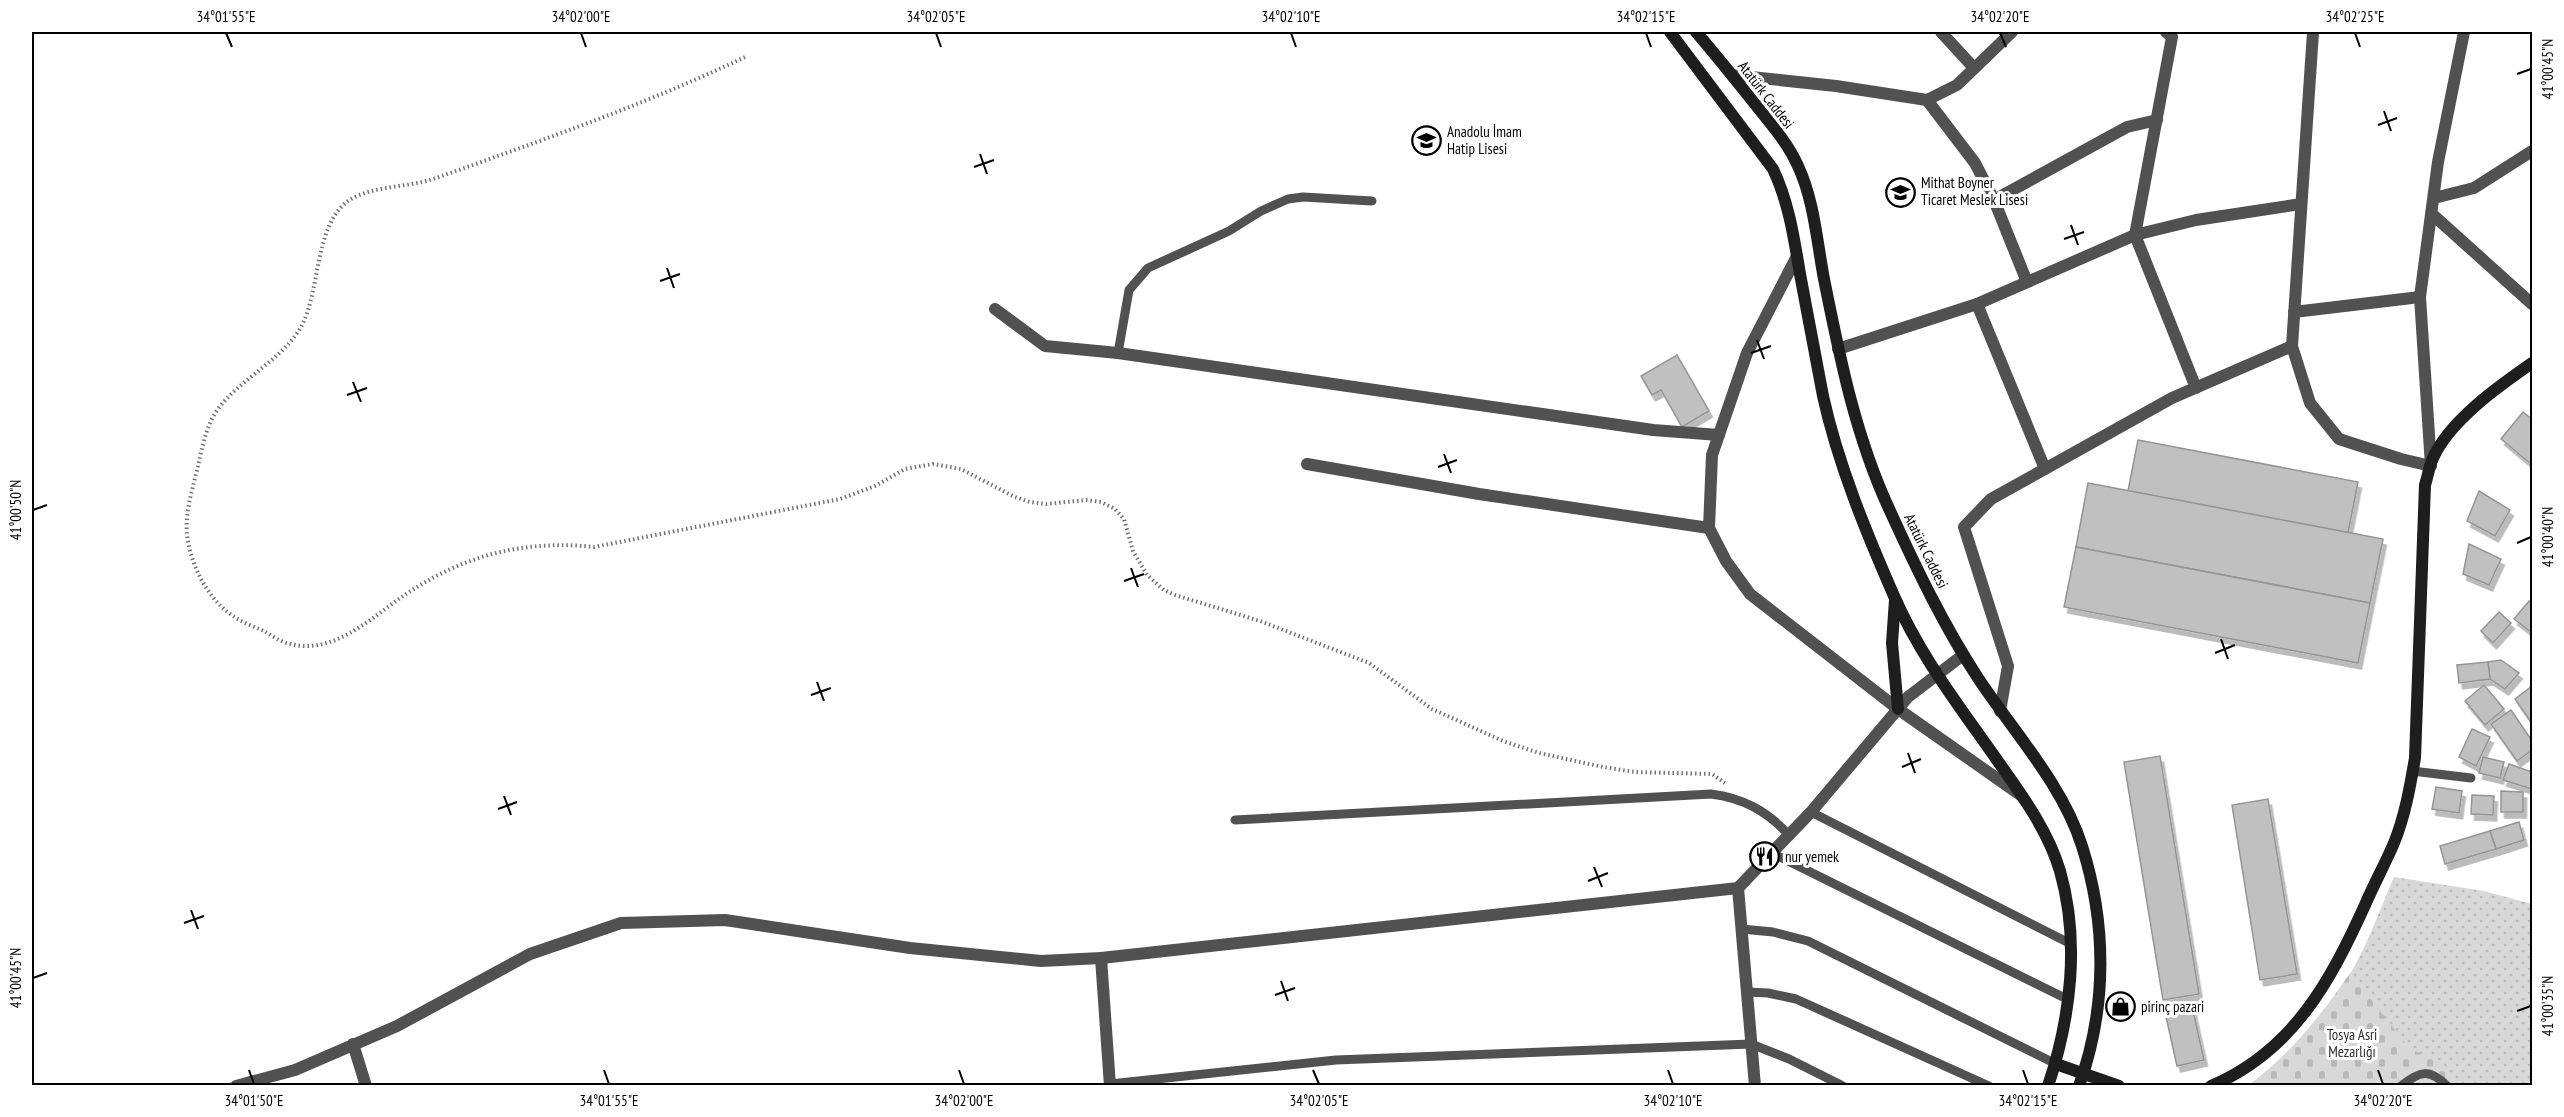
<svg xmlns="http://www.w3.org/2000/svg" width="2564" height="1117" font-family="'PT Sans Narrow',sans-serif">
  <defs>
    <pattern id="grass-dots" width="8" height="8" patternUnits="userSpaceOnUse" patternTransform="scale(1.5)"><rect width="8" height="8" fill="#d8d8d8"/><path d="M2 2h.1M6 6h.1" fill="none" stroke="#b8b8b8" stroke-width="1.8" stroke-linecap="round"/></pattern>
    <pattern id="cemetery-stones" width="16" height="16" patternUnits="userSpaceOnUse" patternTransform="scale(1.5)"><rect width="16" height="16" fill="#d8d8d8"/><path d="M2 7V4a2 2 0 0 1 4 0v3zM10 15v-3a2 2 0 0 1 4 0v3z" fill="#b8b8b8"/></pattern>
    <filter id="shadow"><feDropShadow dx="3.5" dy="6" stdDeviation="0" flood-color="#0004"/></filter>
  </defs>
  <rect width="100%" height="100%" fill="#fff"/>
  <path fill="url(#grass-dots)" d="M 2394,877 L 2484,891 L 2532,904 L 2532,1085 L 2248,1086 C 2288,1055 2324,1018 2350,974 C 2368,944 2380,909 2394,877 Z"/>
  <path fill="url(#cemetery-stones)" d="M 2350,973 L 2410,1049 L 2442,1061 L 2456,1085 L 2248,1086 C 2290,1054 2320,1017 2350,973 Z"/>
  <g fill="#c0c0c0" stroke="#959595" stroke-width="1.5" filter="url(#shadow)">
    <polygon points="1677,355 1709,411 1682,427 1661,390 1652,395 1641,376"/>
    <polygon points="2523,412 2532,419 2532,465 2501,439"/>
    <polygon points="2138,440 2358,482 2348,533 2128,491"/>
    <polygon points="2088,483 2383,539 2370,603 2076,547"/>
    <polygon points="2479,491 2510,510 2495,536 2467,521"/>
    <polygon points="2469,544 2501,559 2489,585 2463,574"/>
    <polygon points="2076,547 2370,603 2358,663 2064,607"/>
    <polygon points="2529,601 2532,604 2532,633 2514,619"/>
    <polygon points="2499,612 2511,623 2493,643 2481,631"/>
    <polygon points="2501,660 2519,673 2505,689 2490,679 2488,662"/>
    <polygon points="2488,662 2490,679 2459,683 2457,665"/>
    <polygon points="2484,685 2504,709 2485,725 2465,701"/>
    <polygon points="2532,686 2532,721 2531,722 2515,699"/>
    <polygon points="2511,710 2532,741 2532,750 2517,761 2491,724"/>
    <polygon points="2472,729 2490,737 2476,766 2459,757"/>
    <polygon points="2160,756 2199,994 2163,1000 2124,762"/>
    <polygon points="2483,757 2504,762 2500,778 2479,773"/>
    <polygon points="2509,764 2532,772 2532,789 2503,780"/>
    <polygon points="2436,787 2462,791 2459,813 2432,809"/>
    <polygon points="2501,791 2523,792 2523,812 2501,812"/>
    <polygon points="2472,795 2494,796 2493,815 2471,814"/>
    <polygon points="2268,799 2297,974 2260,980 2232,805"/>
    <polygon points="2519,822 2524,840 2496,849 2490,831"/>
    <polygon points="2490,831 2496,849 2445,864 2440,846"/>
    <polygon points="2192,1006 2204,1060 2177,1066 2165,1012"/>
  </g>
  <g fill="none" stroke-linecap="round" stroke-linejoin="round">
    <path stroke="#737373" stroke-width="4" stroke-dasharray="1.5 3" stroke-linecap="butt" d="M 745,57 C 644,105 540,141 436,178 C 408,188 372,185 348,201 C 314,226 321,290 301,327 C 281,361 241,378 218,409 C 205,427 202,450 197,470 C 192,491 185,513 187,534 C 190,563 206,596 229,613 C 239,621 252,626 264,631 C 271,635 279,641 287,643 C 331,657 370,619 403,596 C 421,584 440,573 460,565 C 503,547 548,542 594,547 L 840,499 L 875,486 L 905,469 L 933,464 L 961,469 L 1015,497 L 1030,502 L 1046,504 L 1086,500 L 1101,502 L 1115,509 L 1124,519 L 1133,551 L 1147,575 L 1164,590 L 1175,595 L 1260,621 L 1369,663 L 1432,709 L 1503,741 L 1539,753 L 1603,767 L 1635,772 L 1712,774 L 1725,783"/>
    <g stroke="#515151" stroke-width="9">
      <polyline points="1118,353 1129,290 1148,268 1229,231 1261,211 1288,199 1303,197 1372,201"/>
      <polyline points="2412,771 2471,778"/>
      <polyline points="1811,812 2071,944"/>
      <path d="M 1235,820 L 1711,794 C 1743,798 1767,811 1789,835"/>
      <polyline points="1772,853 2069,1000"/>
      <polyline points="1741,929 1773,932 1808,941 2056,1064"/>
      <polyline points="1747,992 1768,993 1796,999 1989,1086"/>
      <polyline points="1110,1084 1336,1060 1751,1044 1789,1059 1843,1086"/>
      <path d="M 2401,1086 C 2420,1071 2429,1068 2447,1086"/>
    </g>
    <g stroke="#515151" stroke-width="12">
      <polyline points="1941,32 1974,68"/>
      <polyline points="2166,32 2172,37 2135,235 2196,388"/>
      <polyline points="2313,32 2292,346 2310,403 2339,439 2401,459 2431,466 2420,297 2438,162 2464,32"/>
      <polyline points="1732,75 1836,86 1927,100 1957,85 2012,32"/>
      <polyline points="1927,100 1975,163 1994,200 2027,282"/>
      <polyline points="2434,198 2474,188 2532,151"/>
      <polyline points="1994,200 2127,127 2157,120"/>
      <polyline points="2432,214 2532,304"/>
      <polyline points="1797,256 1747,353 1712,455 1709,528 1726,561 1750,594 1898,709 2022,796"/>
      <polyline points="1977,304 2045,469"/>
      <polyline points="995,309 1045,346 1118,353 1653,430 1719,435"/>
      <polyline points="2294,312 2420,297"/>
      <polyline points="1838,349 1977,304 2135,235 2196,220 2301,204"/>
      <polyline points="1307,464 1479,494 1709,528"/>
      <polyline points="2000,711 2008,666 1964,527 1991,499 2172,398 2292,346"/>
      <polyline points="1738,888 1755,1086"/>
      <polyline points="1101,958 1110,1086"/>
      <polyline points="353,1044 366,1086"/>
    </g>
    <polyline stroke="#515151" stroke-width="12" points="236,1086 295,1070 397,1026 530,954 621,923 725,920 910,948 1041,961 1101,958 1738,888 1811,812 1908,697 1963,655"/>
    <g stroke="#1e1e1e" stroke-width="12">
      <path d="M 1670,32 L 1773,169 C 1789,203 1794,238 1800,274 C 1808,315 1815,355 1823,396 C 1838,464 1866,532 1894,596 C 1920,656 1960,707 1997,760 C 2021,794 2048,830 2060,871 C 2080,941 2071,1017 2048,1086"/>
      <path d="M 1696,32 C 1716,55 1735,79 1755,104 C 1770,123 1788,143 1798,166 C 1814,200 1817,242 1824,279 C 1840,359 1856,439 1891,513 C 1917,570 1944,626 1978,678 C 2013,731 2063,785 2082,846 C 2107,925 2107,1008 2079,1086"/>
      <polyline points="1895,600 1892,643 1898,709"/>
      <polyline points="2056,1064 2119,1086"/>
      <path d="M 2211,1086 C 2293,1051 2330,982 2365,905 C 2374,884 2385,864 2394,843 C 2405,816 2410,787 2415,758 L 2425,485 C 2428,476 2429,466 2433,458 C 2450,420 2499,386 2532,363"/>
    </g>
  </g>
  <path fill="none" stroke="#000" stroke-width="2" d="M 226,33 L 232,47M 581,33 L 586,47M 936,33 L 941,47M 1291,33 L 1296,47M 1646,33 L 1651,47M 2000,33 L 2006,47M 2355,33 L 2360,47M 2517,74 L 2531,69M 2384,111 L 2391,131M 2378,125 L 2397,118M 980,154 L 987,174M 974,167 L 994,160M 2071,225 L 2078,245M 2064,239 L 2084,232M 667,268 L 674,288M 660,281 L 680,274M 1757,340 L 1764,359M 1751,353 L 1771,346M 353,382 L 361,402M 347,395 L 367,388M 1444,454 L 1451,473M 1438,467 L 1457,460M 33,510 L 47,505M 2517,543 L 2531,537M 1131,568 L 1138,587M 1124,581 L 1144,574M 2221,639 L 2228,659M 2215,653 L 2235,645M 817,682 L 824,701M 811,695 L 831,688M 1908,753 L 1915,773M 1902,767 L 1921,759M 504,796 L 511,815M 498,809 L 517,802M 1594,867 L 1602,887M 1588,881 L 1608,873M 191,910 L 198,929M 184,923 L 204,916M 33,978 L 47,973M 1281,981 L 1288,1001M 1275,995 L 1295,988M 2517,1011 L 2531,1006M 249,1070 L 254,1084M 604,1070 L 609,1084M 959,1070 L 964,1084M 1313,1070 L 1319,1084M 1668,1070 L 1673,1084M 2023,1070 L 2028,1084M 2378,1070 L 2383,1084"/>
  <defs>
    <symbol id="school-ring" viewBox="-11 -11 22 22"><circle r="9.5" fill="#fff" stroke="#000" stroke-width="1.5"/><path d="M0-5L7-2L0 1L-7-2ZM-4 1L0 2.5L4 1V4Q0 6-4 4Z" fill="#000"/></symbol>
    <symbol id="restaurant-ring" viewBox="-11 -11 22 22"><circle r="9.5" fill="#fff" stroke="#000" stroke-width="1.5"/><path d="M-5-6h1v4h1v-4h1v4h1v-4h1v5L-1.5 .5V6h-2V.5L-5-1ZM5-6V6H3V1.5H1.5Q1.5-4 5-6Z" fill="#000"/></symbol>
    <symbol id="shop-ring" viewBox="-11 -11 22 22"><circle r="9.5" fill="#fff" stroke="#000" stroke-width="1.5"/><path d="M-5-2.5h2.3a2.7 3.5 0 0 1 5.4 0H5L5.5 6h-11ZM-1.5-2.5h3a1.5 2.3 0 0 0-3 0Z" fill="#000"/></symbol>
  </defs>
  <g fill-rule="evenodd">
    <use href="#school-ring" x="1410" y="124" width="33" height="33"/>
    <use href="#school-ring" x="1884" y="176" width="33" height="33"/>
    <use href="#restaurant-ring" x="1748" y="840" width="33" height="33"/>
    <use href="#shop-ring" x="2104" y="990" width="33" height="33"/>
  </g>
  <g text-anchor="middle" stroke-width="6" stroke-linejoin="round" paint-order="stroke">
    <g font-size="15" fill="#000" stroke="#fff">
      <text transform="translate(1766 95) rotate(52)" y="5">Atatürk Caddesi</text>
      <text transform="translate(1926 551) rotate(64)" y="5">Atatürk Caddesi</text>
    </g>
    <g font-size="15" fill="#000" stroke="#fff" text-anchor="start">
      <text x="1447" y="137">Anadolu İmam<tspan x="1447" dy="17">Hatip Lisesi</tspan></text>
      <text x="1921" y="188">Mithat Boyner<tspan x="1921" dy="17">Ticaret Meslek Lisesi</tspan></text>
      <text x="1785" y="862">nur yemek</text>
      <text x="2141" y="1012">pirinç pazari</text>
    </g>
    <g font-size="15" fill="#2f2f2f" stroke="#fff">
      <text x="2352" y="1040">Tosya Asri<tspan x="2352" dy="17">Mezarlığı</tspan></text>
    </g>
  </g>
  <rect width="2564" height="1117" fill="none" stroke="#ffffff" stroke-width="66"/>
  <rect x="33" y="33" width="2498" height="1051" fill="none" stroke="#000" stroke-width="2"/>
  <g font-size="15" text-anchor="middle" fill="#000">
    <text x="226" y="22">34°01'55"E</text>
    <text x="581" y="22">34°02'00"E</text>
    <text x="936" y="22">34°02'05"E</text>
    <text x="1291" y="22">34°02'10"E</text>
    <text x="1646" y="22">34°02'15"E</text>
    <text x="2000" y="22">34°02'20"E</text>
    <text x="2355" y="22">34°02'25"E</text>
    <text transform="translate(2548 69) rotate(-90)" y="5">41°00'45"N</text>
    <text transform="translate(16 510) rotate(-90)" y="5">41°00'50"N</text>
    <text transform="translate(2548 537) rotate(-90)" y="5">41°00'40"N</text>
    <text transform="translate(16 978) rotate(-90)" y="5">41°00'45"N</text>
    <text transform="translate(2548 1006) rotate(-90)" y="5">41°00'35"N</text>
    <text x="254" y="1106">34°01'50"E</text>
    <text x="609" y="1106">34°01'55"E</text>
    <text x="964" y="1106">34°02'00"E</text>
    <text x="1319" y="1106">34°02'05"E</text>
    <text x="1673" y="1106">34°02'10"E</text>
    <text x="2028" y="1106">34°02'15"E</text>
    <text x="2383" y="1106">34°02'20"E</text>
  </g>
</svg>
